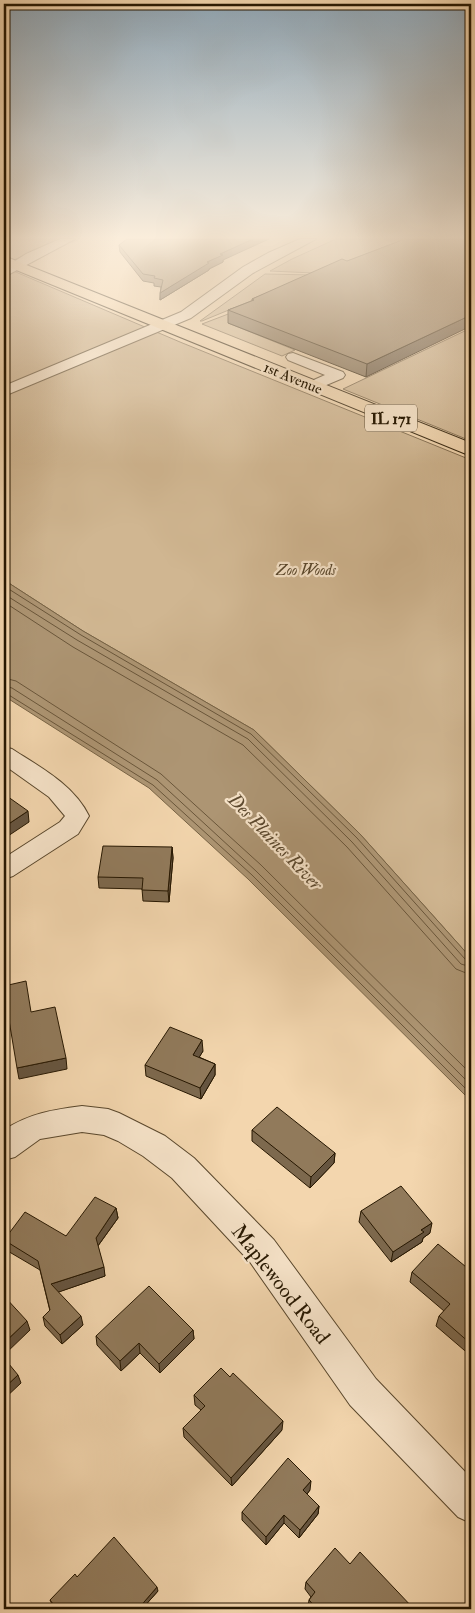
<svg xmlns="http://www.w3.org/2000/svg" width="475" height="1613" font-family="'IM FELL Double Pica',serif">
  <rect width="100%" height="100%" fill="#f3d6ae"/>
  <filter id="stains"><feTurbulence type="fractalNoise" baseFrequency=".004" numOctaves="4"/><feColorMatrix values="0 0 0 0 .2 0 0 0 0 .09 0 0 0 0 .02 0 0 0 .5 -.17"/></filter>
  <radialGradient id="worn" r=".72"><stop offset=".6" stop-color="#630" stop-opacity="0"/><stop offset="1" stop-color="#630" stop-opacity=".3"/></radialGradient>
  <g fill="#d0b691" stroke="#7b6649">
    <polygon points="4,239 64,239 4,264"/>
    <polygon points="336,239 409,239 314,273 270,271 292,259"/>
    <polygon points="4,267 180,342 471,460 471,958 360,834 254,730 83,631 4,580"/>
    <polygon points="265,274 314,275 202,321 200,321"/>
    <polygon points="244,308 253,313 228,323 295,350 282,356 202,324"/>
    <polygon points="471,328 471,441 343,389"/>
  </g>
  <polygon fill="#ad9573" stroke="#776345" points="4,580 83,631 254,730 360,834 471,958 471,1101 248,879 149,788 4,696"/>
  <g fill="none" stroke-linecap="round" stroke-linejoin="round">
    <g stroke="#6a563a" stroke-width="1">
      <polyline points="4,586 81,635 251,734 357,838 465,959 471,961"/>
      <polyline points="4,594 77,640 248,739 352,842 461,964 471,967"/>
      <polyline points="4,602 73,647 243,745 347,847 456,969 471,975"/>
      <polyline points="4,678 16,681 161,774 261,865 471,1074"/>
      <polyline points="4,686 12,688 157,780 256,871 471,1085"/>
      <polyline points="4,692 153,785 252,875 471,1094"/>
    </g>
    <defs>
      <g id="minor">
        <polygon points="60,239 75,239 4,277 4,268 26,254"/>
        <polygon points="300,239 316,239 253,273 191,318 4,396 4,386 181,312 243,267 268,253"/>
        <polygon points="293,353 343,372 345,375 343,378 317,389 307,389 304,386 307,383 325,375 288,360 286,357 288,354"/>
        <path d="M 4,747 L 12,749 C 40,767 74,785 89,816 L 78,834 L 13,876 L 4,879 L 4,858 L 60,822 L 65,816 L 49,797 L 4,765 Z"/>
        <path d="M 82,1106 L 108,1109 L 119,1113 L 165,1136 L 194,1158 L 274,1240 L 376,1379 L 471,1478 L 471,1523 L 458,1517 L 350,1405 L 250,1262 L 172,1178 L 143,1156 L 118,1141 L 104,1135 L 82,1132 L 40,1139 L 15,1157 L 4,1160 L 4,1130 C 30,1113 52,1110 82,1106 Z"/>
      </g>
      <polygon id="major" points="4,256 471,443 471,456 4,265"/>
    </defs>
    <use href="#minor" stroke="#59472c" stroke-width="2"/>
    <use href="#major" stroke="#261701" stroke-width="2"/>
    <use href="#minor" fill="#f7e4ca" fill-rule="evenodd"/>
    <use href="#major" fill="#f3d6ae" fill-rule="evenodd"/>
  </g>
  <g fill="#7d694e" stroke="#261701">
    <polygon points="405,239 366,377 228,323 228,310 252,302 252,299"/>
    <polygon points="119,245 223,260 223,262 209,269 209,270 160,300 161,287 154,286 154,283 143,281 120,252"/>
    <polygon points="172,847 173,858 169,902 143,901 142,889 99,888 98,877"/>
    <polygon points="203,1051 199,1057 215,1064 215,1075 201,1099 146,1076 145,1065"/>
    <polygon points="252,1130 335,1153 334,1163 310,1188 252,1141"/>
    <polygon points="116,1208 118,1218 98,1246 105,1276 58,1292 83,1325 62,1344 45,1326 43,1317 50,1311 40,1270 6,1250 4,1240 66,1236"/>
    <polygon points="361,1211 430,1233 423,1238 422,1242 391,1262 359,1222"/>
    <polygon points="471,1271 471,1356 436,1326 439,1316 444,1311 410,1282 412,1272"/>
    <polygon points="193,1330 194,1339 160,1373 140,1353 121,1371 97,1345 96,1336"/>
    <polygon points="230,1377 282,1430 232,1486 184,1437 183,1428 201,1410 195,1405 194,1395"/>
    <polygon points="310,1490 307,1494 319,1506 318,1514 299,1538 284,1523 266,1545 242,1520 242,1512"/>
    <polygon points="350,1564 414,1609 309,1609 308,1607 309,1600 311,1597 305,1589 306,1582"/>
    <polygon points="77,1577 158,1591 142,1609 56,1609 52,1604 50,1600"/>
  </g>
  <g fill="#665540" stroke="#261701">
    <polygon points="253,239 269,239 223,260 223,262 209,269 209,270 160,300 160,293 220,254"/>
    <polygon points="471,315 471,326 366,377 367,364"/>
    <polygon points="28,811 29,822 5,838 4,827"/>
    <polygon points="172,847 173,858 169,902 168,891"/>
    <polygon points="202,1040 203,1051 194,1066 193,1055"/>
    <polygon points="66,1058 67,1069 19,1079 17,1068"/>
    <polygon points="215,1064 215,1075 201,1099 200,1088"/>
    <polygon points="335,1153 334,1163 310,1188 311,1177"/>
    <polygon points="116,1208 118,1218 97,1247 96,1238"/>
    <polygon points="432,1223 430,1233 423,1238 422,1242 391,1262 393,1252 421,1230"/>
    <polygon points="104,1267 105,1276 53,1294 51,1284"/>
    <polygon points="81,1316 83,1325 62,1344 60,1335"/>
    <polygon points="27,1321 30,1330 4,1355 4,1343"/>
    <polygon points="193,1330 194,1339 160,1373 159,1364"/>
    <polygon points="139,1343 140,1353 121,1371 120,1361"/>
    <polygon points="18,1375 21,1383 4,1399 4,1388"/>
    <polygon points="283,1421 282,1430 232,1486 231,1478"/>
    <polygon points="311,1481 310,1490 303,1499 303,1490"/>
    <polygon points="319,1506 318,1514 299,1538 300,1530"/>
    <polygon points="284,1515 284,1523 266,1545 266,1537"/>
    <polygon points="157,1587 158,1591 142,1609 138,1609"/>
  </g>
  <g fill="#917a5b" stroke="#261701">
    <polygon points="127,239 253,239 220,254 223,255 207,262 209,263 160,293 163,280 154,278 155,276 143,274 119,245"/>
    <polygon points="405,239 471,239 471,315 367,364 228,310 254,300 252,299 342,259 347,261"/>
    <polygon points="4,794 28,811 4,827"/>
    <polygon points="103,846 172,847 168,891 142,890 143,878 98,877"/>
    <polygon points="26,981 31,1012 55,1007 66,1058 17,1068 4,990 4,986"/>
    <polygon points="170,1027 202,1040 193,1055 215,1064 200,1088 145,1065"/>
    <polygon points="277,1107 335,1153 311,1177 252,1130"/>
    <polygon points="401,1186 432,1223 421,1230 424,1232 393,1252 361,1211"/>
    <polygon points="95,1197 116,1208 96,1238 104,1267 51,1284 81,1316 60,1335 43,1317 50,1310 38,1261 4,1240 25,1212 66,1236"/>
    <polygon points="438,1244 471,1271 471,1344 439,1316 450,1304 412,1272"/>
    <polygon points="149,1286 193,1330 159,1364 139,1343 120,1361 96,1336"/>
    <polygon points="4,1296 27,1321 4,1343"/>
    <polygon points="4,1358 18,1375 4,1388"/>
    <polygon points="221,1368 230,1377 233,1373 283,1421 231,1478 183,1428 205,1406 194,1395"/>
    <polygon points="288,1458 311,1481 303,1490 319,1506 300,1530 284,1515 266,1537 242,1512"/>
    <polygon points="114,1537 157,1587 138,1609 57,1609 50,1600 75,1574 77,1577"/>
    <polygon points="335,1548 350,1564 360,1552 414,1609 317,1609 309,1600 315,1592 306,1582"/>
  </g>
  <linearGradient id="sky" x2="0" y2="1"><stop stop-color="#90a8b9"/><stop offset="0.51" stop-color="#faeddb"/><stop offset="1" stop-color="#faeddb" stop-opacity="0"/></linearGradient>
  <rect width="475" height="465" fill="url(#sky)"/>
  <g text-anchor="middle" stroke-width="4.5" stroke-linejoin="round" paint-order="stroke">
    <g font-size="15" fill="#261701" stroke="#f7e4ca">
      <text transform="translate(293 378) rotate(22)" y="5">1st Avenue</text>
    </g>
    <g font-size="15" font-style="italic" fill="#59472c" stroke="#f7e4ca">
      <text x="306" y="575">Zoo Woods</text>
    </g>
    <rect fill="#f7e4ca" stroke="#65543d" stroke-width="1" x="365" y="404.5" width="52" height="27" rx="4"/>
    <g font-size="16" font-weight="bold" fill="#261701">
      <text x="391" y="424">IL 171</text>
    </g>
    <g font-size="19" font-style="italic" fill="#5c492f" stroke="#f7e4ca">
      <text transform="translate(276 841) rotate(46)" y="7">Des Plaines River</text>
    </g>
    <g font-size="21" fill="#261701" stroke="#f7e4ca">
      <text transform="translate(281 1284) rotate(52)" y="7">Maplewood Road</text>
    </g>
  </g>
  <rect width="475" height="1613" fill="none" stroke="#f3d6ae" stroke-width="20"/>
  <rect x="5" y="5" width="465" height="1603" fill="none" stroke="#261701" stroke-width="2.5"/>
  <rect x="10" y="10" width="455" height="1593" fill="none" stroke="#261701"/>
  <rect width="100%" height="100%" filter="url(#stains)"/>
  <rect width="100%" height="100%" fill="url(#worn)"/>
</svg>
